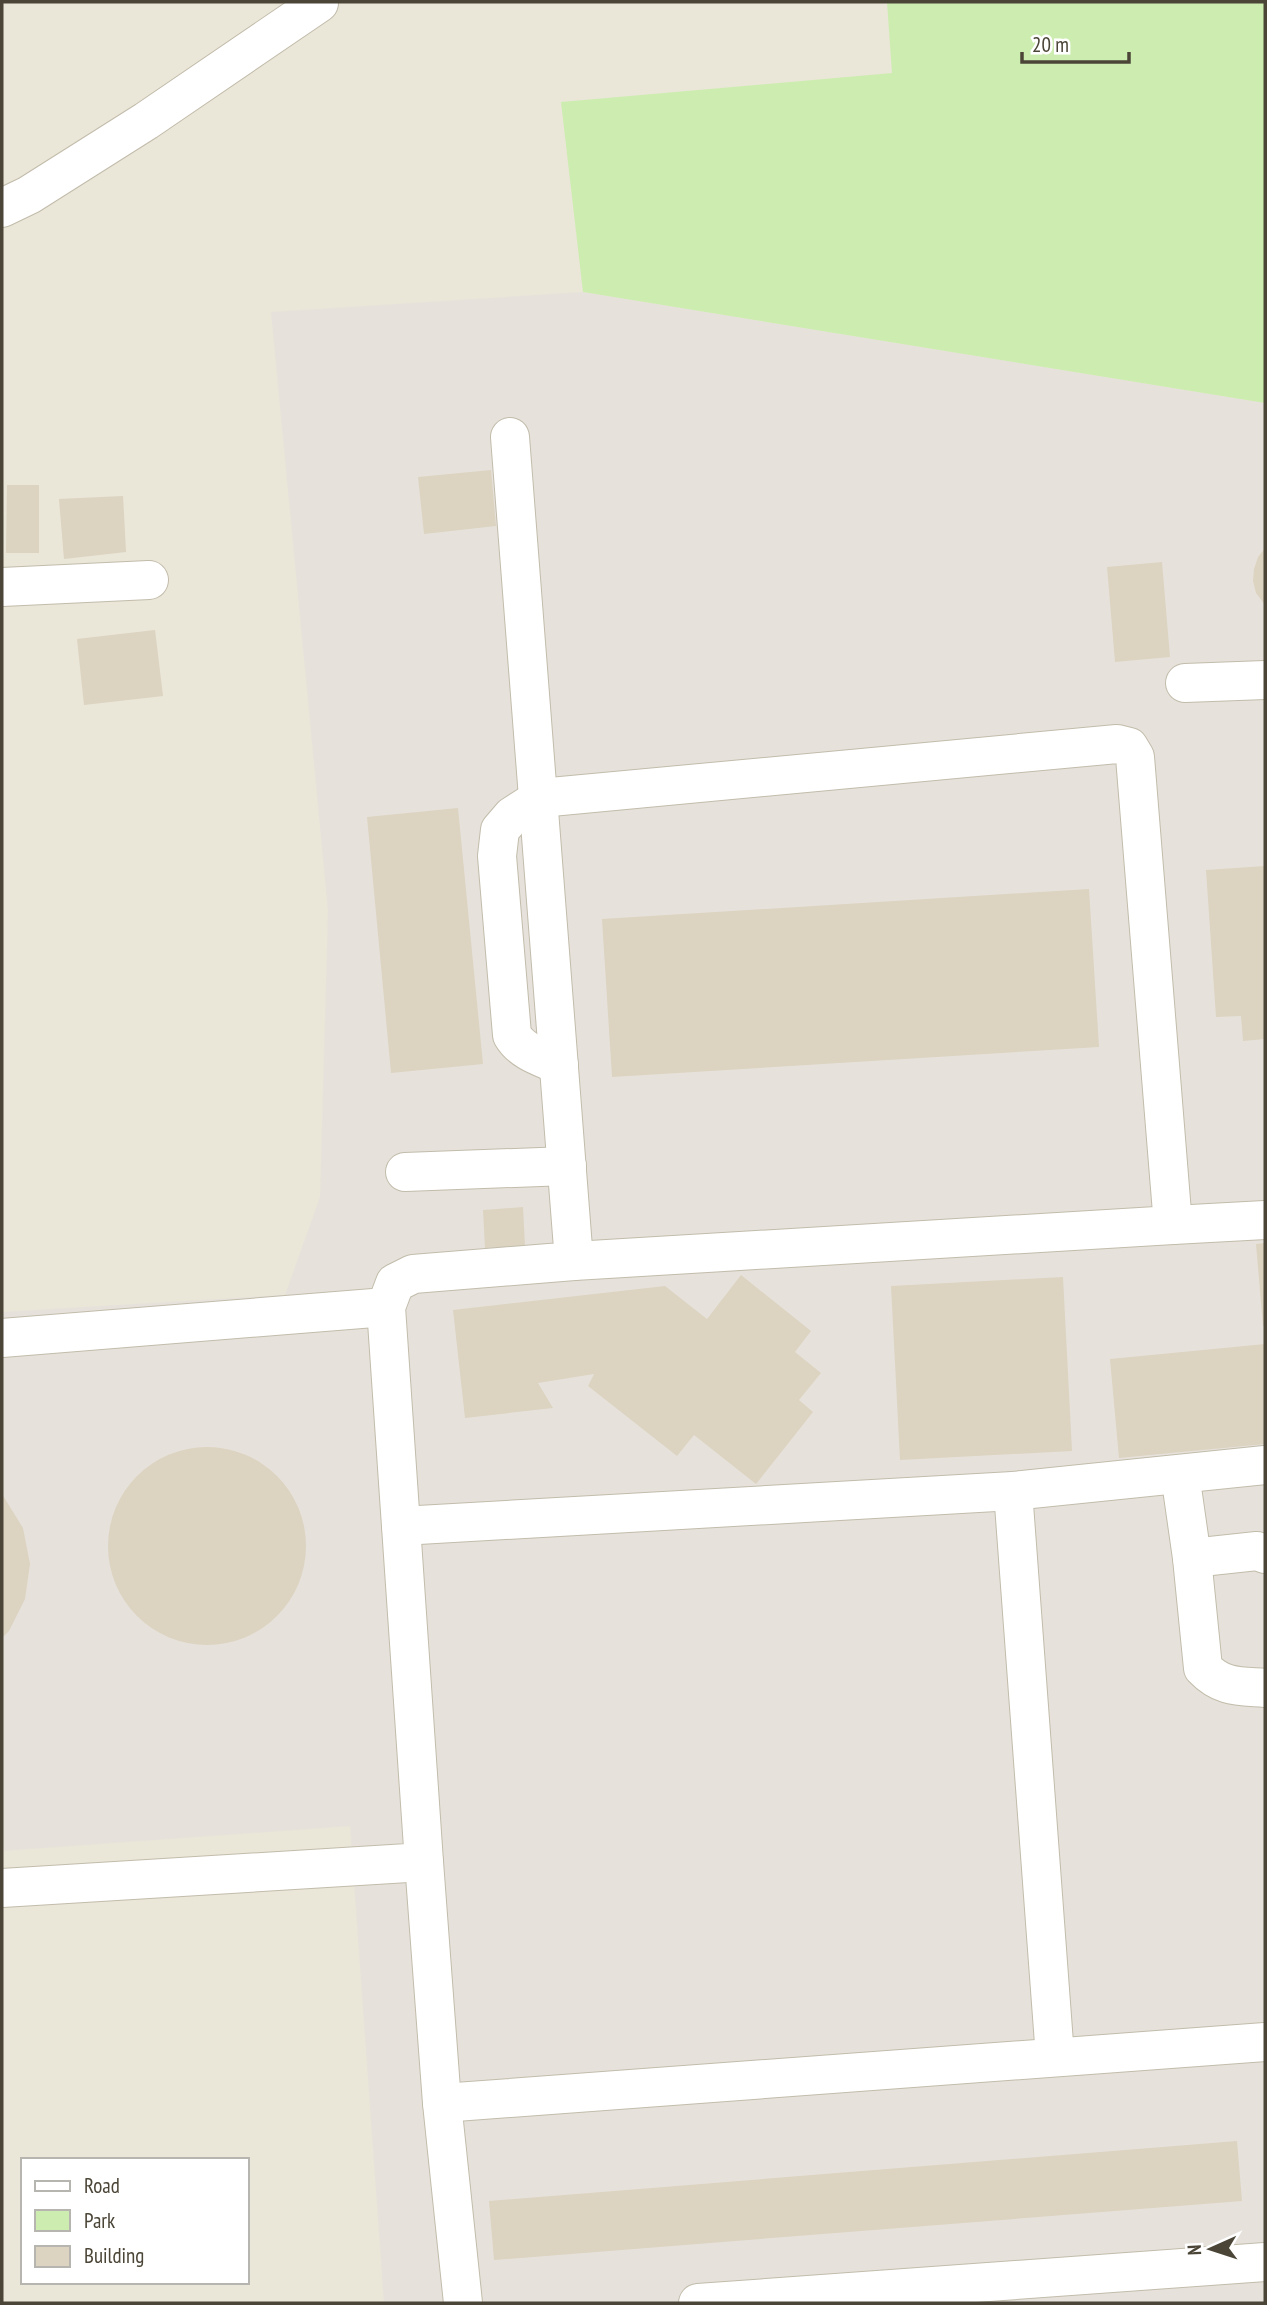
<svg xmlns="http://www.w3.org/2000/svg" width="1267" height="2305" font-family="'PT Sans Narrow',sans-serif">
  <rect width="100%" height="100%" fill="#f6f3ea"/>
  <path fill="#eae6d8" fill-rule="evenodd" d="M 2,2 L 1265,2 L 1265,2303 L 2,2303 ZM 23,2160 L 247,2160 L 247,2282 L 23,2282 Z"/>
  <polygon fill="#e6e2db" points="583,292 1265,403 1265,2303 384,2303 350,1826 2,1851 2,1312 285,1295 320,1197 328,911 271,312"/>
  <polygon fill="#cdedb0" points="887,2 1265,2 1265,403 583,292 561,102 892,73"/>
  <g fill="#dcd3c1">
    <polygon points="491,470 496,526 424,534 418,477"/>
    <polygon points="7,485 39,485 39,553 6,553"/>
    <polygon points="123,496 126,552 64,559 59,499"/>
    <polygon points="1265,548 1265,605 1256,593 1253,581 1254,569 1258,557"/>
    <polygon points="1162,562 1170,657 1115,662 1107,567"/>
    <polygon points="155,630 163,696 84,705 77,639"/>
    <polygon points="458,808 483,1064 391,1073 367,817"/>
    <polygon points="1265,866 1265,1039 1243,1041 1241,1016 1216,1017 1206,870"/>
    <polygon points="1089,889 1099,1047 612,1077 602,919"/>
    <polygon points="523,1207 525,1246 485,1248 483,1210"/>
    <polygon points="1265,1243 1265,1326 1263,1326 1256,1244"/>
    <polygon points="741,1275 811,1331 795,1352 821,1373 799,1400 813,1412 756,1484 694,1435 677,1456 588,1386 594,1374 538,1383 553,1408 465,1418 453,1310 665,1286 707,1319"/>
    <polygon points="1063,1277 1072,1451 900,1460 891,1286"/>
    <polygon points="1265,1344 1265,1444 1119,1458 1110,1359"/>
    <circle cx="207" cy="1546" r="99"/>
    <polygon points="2,1494 23,1528 30,1564 25,1599 9,1631 2,1638"/>
    <polygon points="1237,2141 1242,2201 494,2260 489,2201"/>
  </g>
  <g fill="none" stroke-linecap="round" stroke-linejoin="round">
    <defs>
      <g id="minor">
        <polyline points="2,208 29,195 146,121 319,3"/>
        <polyline points="2,587 149,580"/>
        <polyline points="1185,683 1265,680"/>
        <path d="M 559,1065 C 541,1057 522,1052 512,1035 L 497,856 L 500,830 L 512,816 L 540,798 L 1117,744 L 1129,747 L 1135,757 L 1173,1225 L 574,1261"/>
        <polyline points="405,1172 567,1166"/>
        <polyline points="1173,1225 1265,1220"/>
        <polyline points="2,1338 386,1307"/>
        <polyline points="1180,1474 1192,1558 1257,1551 1265,1554"/>
        <polyline points="1013,1491 1055,2057"/>
        <polyline points="401,1526 1013,1491 1265,1465"/>
        <path d="M 1192,1558 L 1203,1668 C 1222,1688 1239,1686 1265,1688"/>
        <polyline points="424,1862 442,2103 463,2303"/>
        <polyline points="2,1888 424,1862 386,1307 395,1283 413,1274 574,1261 510,437"/>
        <polyline points="442,2103 1265,2042"/>
        <polyline points="698,2303 1265,2262"/>
      </g>
    </defs>
    <use href="#minor" stroke="#c2bcab" stroke-width="40"/>
    <use href="#minor" stroke="#fff" stroke-width="38"/>
  </g>
  <rect width="1267" height="2305" fill="none" stroke="#4b4537" stroke-width="7"/>
  <rect x="21" y="2158" width="228" height="126" fill="#ffffff" stroke="#b7b5af" stroke-width="2"/>
  <rect x="35" y="2181" width="35" height="10" fill="#ffffff" stroke="#b7b5af" stroke-width="2"/>
  <text x="84" y="2193" font-size="21" fill="#4b4537">Road</text>
  <rect x="35" y="2210" width="35" height="21" fill="#cdedb0" stroke="#b7b5af" stroke-width="2"/>
  <text x="84" y="2228" font-size="21" fill="#4b4537">Park</text>
  <rect x="35" y="2246" width="35" height="21" fill="#dcd3c1" stroke="#b7b5af" stroke-width="2"/>
  <text x="84" y="2263" font-size="21" fill="#4b4537">Building</text>
  <g transform="translate(1211 2249) rotate(267)" stroke="#ffffff" stroke-width="5" paint-order="stroke">
  <path d="M0-5L12 26L0 18L-12 26Z" fill="#4b4537"/>
  <text y="-10" font-size="19" font-weight="bold" text-anchor="middle" fill="#4b4537">N</text>
  </g>
  <path d="M1022 52v10h107v-10" fill="none" stroke="#4b4537" stroke-width="3.5"/>
  <text x="1032" y="52" font-size="21" fill="#4b4537" stroke="#ffffff" stroke-width="5" paint-order="stroke">20 m</text>
</svg>
